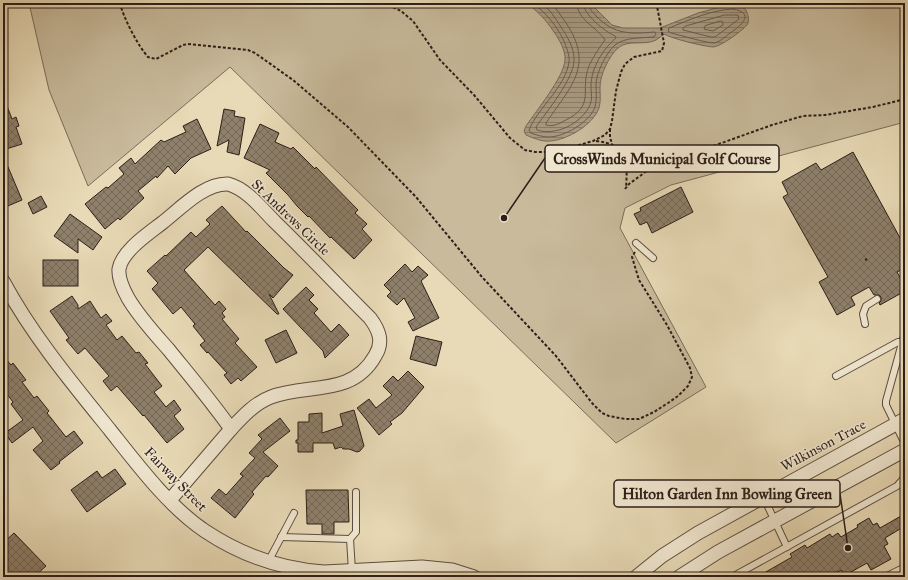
<svg xmlns="http://www.w3.org/2000/svg" width="908" height="580" font-family="'IM FELL Great Primer',serif">
  <defs>
    <pattern id="water-rules" width="6" height="5" patternUnits="userSpaceOnUse"><rect width="6" height="5" fill="#a89a81"/><path d="M0 2.5h6" fill="none" stroke="#897d69"/></pattern>
    <pattern id="building-cross-hatch" width="8" height="8" patternUnits="userSpaceOnUse"><rect width="8" height="8" fill="#8e806b"/><path d="M0 0l8 8M0 8l8-8" fill="none" stroke="#746857"/></pattern>
  </defs>
  <rect width="100%" height="100%" fill="#e8dab6"/>
  <filter id="stains"><feTurbulence type="fractalNoise" baseFrequency=".005" numOctaves="4"/><feColorMatrix values="0 0 0 0 .2 0 0 0 0 .09 0 0 0 0 .02 0 0 0 .5 -.17"/></filter>
  <radialGradient id="worn" r=".72"><stop offset=".6" stop-color="#630" stop-opacity="0"/><stop offset="1" stop-color="#630" stop-opacity=".3"/></radialGradient>
  <polygon fill="#c8ba9b" stroke="#7a6c5a" points="29,3 905,3 905,122 671,185 625,208 620,228 706,387 616,443 230,67 88,186 49,90"/>
  <path fill="url(#water-rules)" stroke="#776857" d="M 526,3 L 590,3 L 612,25 L 623,28 L 660,28 L 698,13 L 724,6 L 742,7 L 746,10 C 748,15 750,20 747,25 C 742,31 720,47 713,47 C 702,46 673,39 664,34 C 662,36 659,38 656,40 C 645,46 628,39 618,48 C 609,56 600,75 600,87 C 600,94 601,101 599,108 C 593,125 567,140 550,141 C 542,142 533,138 526,135 L 524,131 L 526,126 C 536,111 564,77 565,60 C 566,51 559,39 554,32 C 546,20 538,11 526,3 Z"/>
  <g fill="none" stroke-linecap="round" stroke-linejoin="round">
    <g stroke="#6a5c4d" stroke-width="1">
      <path d="M 533,3 C 546,13 557,26 564,41 C 566,47 570,55 569,62 C 565,88 539,106 529,130 L 531,133 C 536,135 543,137 549,137 C 564,137 590,122 595,107 C 597,99 596,93 596,85 C 596,73 606,53 615,45 C 625,37 642,38 654,37 L 656,34 L 655,32 C 630,34 615,35 596,16 C 593,12 588,8 588,3"/>
      <path d="M 541,3 C 550,9 555,18 561,27 C 567,36 575,49 574,61 C 573,80 547,111 536,127 L 537,130 C 556,136 580,124 589,107 C 593,100 591,93 591,86 C 591,68 603,49 616,38 L 615,36 C 604,31 584,15 583,3"/>
      <path d="M 551,3 C 557,9 561,16 566,23 C 595,66 570,87 546,123 L 546,125 C 552,127 559,124 564,121 C 597,105 579,91 589,66 C 593,57 599,48 605,40 C 597,27 577,20 577,3"/>
      <path d="M 733,9 C 756,13 741,26 730,33 C 726,36 720,42 714,43 C 706,43 680,35 671,33 L 668,31 L 669,28 C 689,20 711,10 733,9 Z"/>
      <polygon points="725,15 738,15 739,19 715,37 711,37 683,30 683,28 686,26"/>
      <polygon points="721,21 723,22 723,25 713,31 704,29 705,26"/>
    </g>
  </g>
  <g fill="url(#building-cross-hatch)" stroke="#2d1e19">
    <polygon points="4,98 12,119 16,117 19,126 16,127 22,144 3,150 3,99"/>
    <polygon points="224,109 235,111 234,116 245,118 239,155 227,152 229,140 217,146"/>
    <polygon points="197,119 211,149 191,158 175,174 168,166 157,178 156,176 138,191 144,198 120,220 118,218 105,229 85,204 106,187 108,188 124,174 119,168 131,158 135,164 161,140 164,142 186,132 183,126"/>
    <polygon points="260,124 279,133 275,142 291,149 293,147 315,169 316,167 358,210 355,213 367,224 362,229 372,240 354,259 331,237 330,238 309,216 308,217 297,206 288,195 266,173 270,170 244,158"/>
    <polygon points="853,152 905,247 905,268 897,272 905,286 905,291 880,305 879,303 881,301 881,297 879,295 874,295 869,287 851,297 855,305 837,315 819,282 828,277 783,197 788,194 782,182 816,163 821,170"/>
    <polygon points="3,155 22,200 3,208"/>
    <polygon points="681,187 693,212 652,233 647,222 640,225 634,214 641,211 640,208"/>
    <polygon points="41,196 47,207 33,214 28,203"/>
    <polygon points="222,206 246,232 247,231 284,268 293,275 273,298 269,294 279,314 277,314 208,247 184,270 215,305 219,301 226,309 222,313 225,317 222,319 239,339 235,343 257,367 241,381 238,378 231,384 224,375 227,373 208,352 207,353 200,345 205,341 193,326 195,324 181,307 173,314 152,289 158,283 147,271 165,255 166,256 191,232 196,237 210,224 206,220"/>
    <polygon points="70,214 102,237 93,250 78,239 78,253 54,236"/>
    <rect x="43" y="260" width="35" height="26"/>
    <polygon points="405,264 412,272 418,266 428,275 421,281 439,318 413,331 408,322 415,318 404,298 397,305 387,296 391,292 384,285"/>
    <polygon points="306,287 314,295 309,300 318,309 314,313 331,332 339,324 349,335 325,358 323,351 283,309"/>
    <polygon points="72,296 78,305 78,309 90,301 101,318 106,314 112,321 106,325 117,340 122,336 136,353 139,352 148,363 145,364 162,386 154,392 166,407 174,400 181,410 174,416 184,429 167,443 144,415 143,416 117,386 111,391 103,381 109,376 85,348 78,354 66,340 69,338 50,311"/>
    <polygon points="286,330 297,353 276,363 265,340"/>
    <polygon points="416,336 442,342 436,366 410,359"/>
    <polygon points="3,356 11,365 13,363 26,380 22,382 34,398 37,396 49,411 47,413 66,437 74,431 83,443 59,462 60,463 51,470 33,450 43,441 33,427 12,443 5,433 23,420 11,404 13,402 3,389"/>
    <polygon points="408,371 424,387 402,413 390,422 392,424 379,435 357,408 369,399 376,408 392,395 383,386 393,376 398,381"/>
    <polygon points="354,410 364,446 360,451 357,452 349,449 343,449 341,447 335,449 333,443 313,443 313,452 298,452 298,443 296,443 296,440 298,440 298,422 309,422 309,414 322,413 322,433 343,426 340,414"/>
    <polygon points="280,418 290,431 263,452 278,466 268,477 266,476 252,492 254,494 235,518 211,498 219,489 226,495 243,476 240,474 255,458 249,453 262,439 258,435"/>
    <polygon points="115,469 126,484 87,512 71,490 97,471 102,478"/>
    <polygon points="306,490 348,490 349,522 334,522 334,534 322,534 322,524 307,524"/>
    <polygon points="901,516 905,523 905,526 885,538 888,544 884,546 891,559 871,570 867,563 844,576 841,570 829,577 757,577 792,557 790,554 805,545 807,548 830,534 832,537 838,533 841,537 858,527 857,525 869,518 873,525 877,523 880,528"/>
    <polygon points="14,533 46,566 34,577 3,577 3,543"/>
  </g>
  <g fill="none" stroke-linecap="round" stroke-linejoin="round">
    <defs>
      <g id="service">
        <polyline points="636,243 653,258"/>
        <polyline points="865,324 863,314 866,306 877,299"/>
        <polyline points="905,332 886,401 886,405 905,444"/>
        <polyline points="836,376 898,342 902,342"/>
        <polyline points="901,482 905,490"/>
        <polyline points="763,496 787,547"/>
        <polyline points="281,537 350,539 352,571"/>
        <polyline points="350,539 356,532 356,492"/>
        <polyline points="268,562 294,513"/>
        <polyline points="732,577 897,486 905,477"/>
        <polyline points="885,577 905,567"/>
      </g>
      <g id="minor">
        <path d="M 228,184 C 247,189 262,209 275,222 C 307,253 338,286 370,318 C 379,330 384,342 375,356 C 352,397 307,383 271,397 C 255,403 243,416 231,429 C 212,402 190,376 169,350 C 155,334 139,317 128,298 C 123,289 118,279 119,269 C 122,251 148,234 162,223 C 180,209 204,183 228,184 Z"/>
        <path d="M 3,281 C 32,335 72,383 110,430 C 137,464 169,507 205,531 C 241,555 281,569 324,572 L 422,567 L 452,570 L 474,577"/>
        <polyline points="170,500 231,429"/>
        <polyline points="636,577 662,556 698,533 905,419"/>
        <polyline points="679,577 718,552 905,450"/>
      </g>
    </defs>
    <use href="#service" stroke="#5c4d40" stroke-width="8"/>
    <use href="#minor" stroke="#5c4d40" stroke-width="15"/>
    <g stroke="#2d1e19" stroke-width="2" stroke-dasharray="3 2" stroke-linecap="butt">
      <path d="M 120,3 C 123,17 138,46 148,57 L 156,59 L 183,45 L 188,44 L 248,50 L 255,53 L 293,80 L 348,127 L 416,197 L 482,277 L 556,356 L 592,403 L 602,413 L 609,416 L 625,419 L 639,419 L 654,412 L 668,403 L 678,396 L 688,386 L 692,377 L 690,368 L 667,325 L 639,280 L 632,257 L 635,252"/>
      <polyline points="384,3 401,11 413,21 440,60 474,95 510,138 525,150 535,152 553,152 565,149 593,141 605,135 610,129 612,121 616,91 621,72 625,64 634,57 662,51 664,43 657,6 660,3"/>
      <polyline points="610,129 610,137 612,144"/>
      <path d="M 596,141 C 627,144 628,161 626,188"/>
      <polyline points="622,152 655,165"/>
      <polyline points="625,189 629,184 655,165 716,145 772,125 803,116 825,115 873,107 905,99"/>
      <polyline points="865,260 867,259"/>
    </g>
    <use href="#service" stroke="#f0e7d0" stroke-width="6"/>
    <use href="#minor" stroke="#f0e7d0" stroke-width="13"/>
  </g>
  <g text-anchor="middle" stroke-width="3" stroke-linejoin="round" paint-order="stroke">
    <g font-size="14" fill="#2d1e19" stroke="#f0e7d0">
      <text transform="translate(291 217) rotate(44)" y="5">St Andrews Circle</text>
      <text transform="translate(823 445) rotate(-28)" y="5">Wilkinson Trace</text>
      <text transform="translate(176 479) rotate(46)" y="5">Fairway Street</text>
    </g>
  </g>
  <path fill="none" stroke="#2d1e19" stroke-width="1.5" d="M504 218L545 158M848 548L840 494"/>
  <g fill="#2d1e19" stroke="#f0e7d0" stroke-width="1.5">
    <circle cx="504" cy="218" r="4"/>
    <circle cx="848" cy="548" r="4"/>
  </g>
  <g fill="#f0e7d0" stroke="#2d1e19" stroke-width="1.5">
    <rect x="545" y="145" width="234" height="27" rx="4"/>
    <rect x="614" y="480" width="226" height="27" rx="4"/>
  </g>
  <g font-size="15" text-anchor="middle" font-weight="bold" fill="#2d1e19">
    <text x="662" y="164">CrossWinds Municipal Golf Course</text>
    <text x="727" y="499">Hilton Garden Inn Bowling Green</text>
  </g>
  <rect width="908" height="580" fill="none" stroke="#e8dab6" stroke-width="16"/>
  <rect x="4" y="4" width="900" height="572" fill="none" stroke="#2d1e19" stroke-width="2"/>
  <rect x="8" y="8" width="892" height="564" fill="none" stroke="#2d1e19"/>
  <rect width="100%" height="100%" filter="url(#stains)"/>
  <rect width="100%" height="100%" fill="url(#worn)"/>
</svg>
